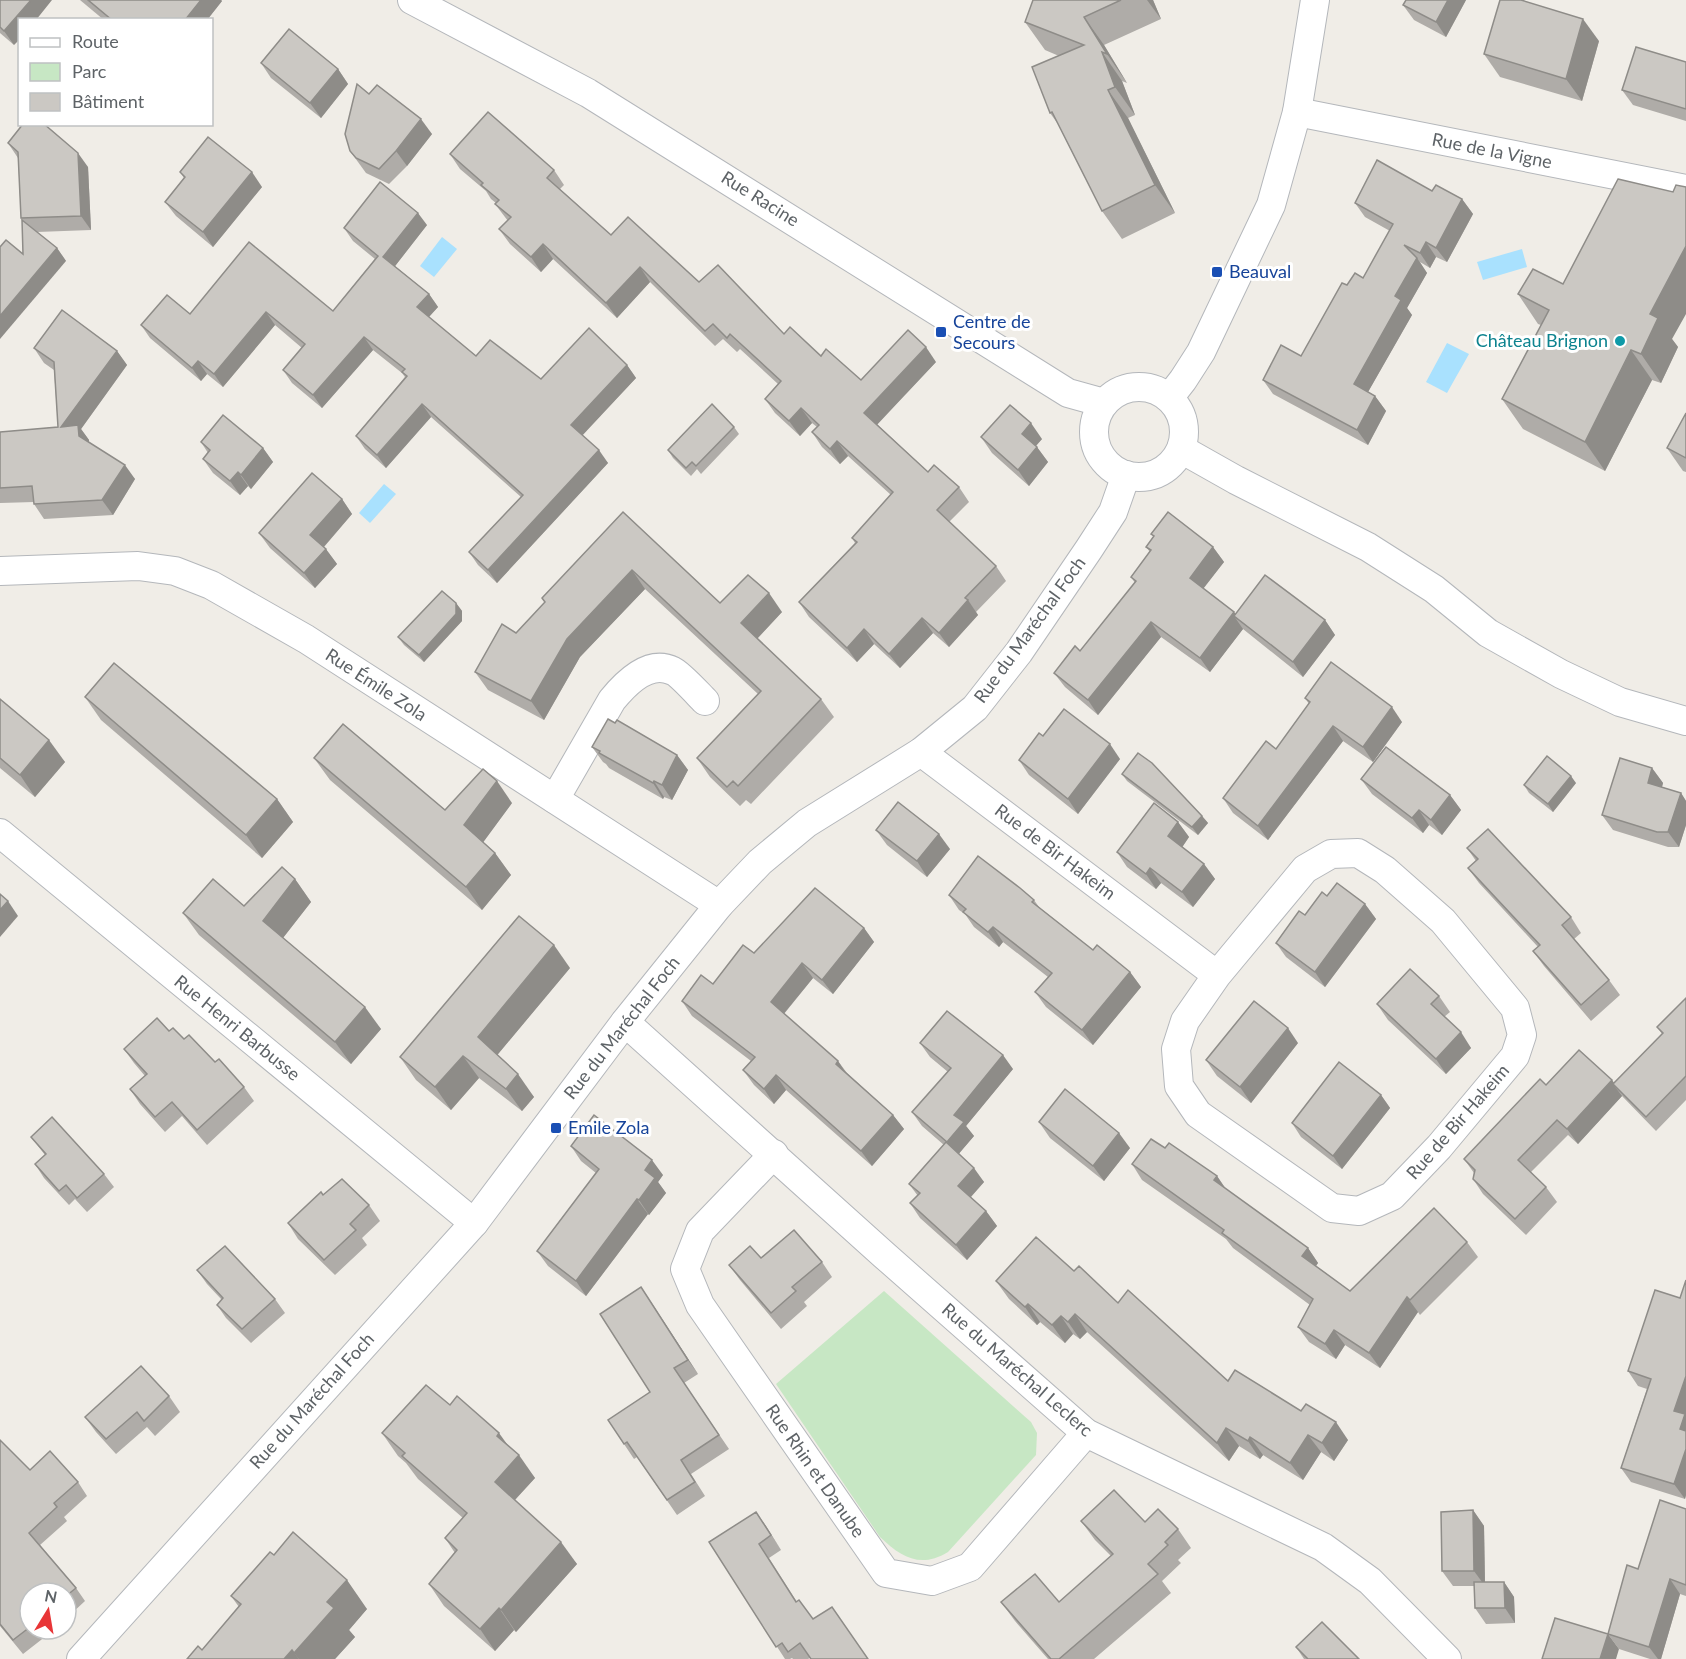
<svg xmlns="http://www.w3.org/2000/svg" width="1686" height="1659" font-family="Lato,sans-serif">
  <rect width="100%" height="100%" fill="#f0ede7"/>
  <path fill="#c7e7c4" d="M 884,1291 L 1031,1422 L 1037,1433 L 1036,1455 L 948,1552 C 920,1569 901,1557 880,1537 L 776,1384 Z"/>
  <g fill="#a9e1fe">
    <polygon points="442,237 457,249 434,277 420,266"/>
    <polygon points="1522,249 1527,267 1483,280 1477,262"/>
    <polygon points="1447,343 1469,354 1447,393 1426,382"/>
    <polygon points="384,484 396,494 370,523 359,513"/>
  </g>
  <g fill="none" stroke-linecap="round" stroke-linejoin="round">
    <defs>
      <g id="minor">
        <polyline points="412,0 588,93 1068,393 1104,403"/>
        <polyline points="1297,112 1686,189"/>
        <circle cx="1139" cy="432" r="45"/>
        <polyline points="1169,398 1183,380 1201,352 1271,205 1297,112 1315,0"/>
        <polyline points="1181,449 1236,480 1368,547 1434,589 1488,633 1561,674 1620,702 1686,721"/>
        <polyline points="0,571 138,566 175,571 211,585 306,639 719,905"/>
        <polyline points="921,752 1217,975 1185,1021 1176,1049 1179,1086 1198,1114 1332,1208 1359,1211 1392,1196 1439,1147 1515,1056 1522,1035 1515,1008 1443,921 1385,870 1358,853 1331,854 1305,869 1217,975"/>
        <path d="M 555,799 L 612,700 C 625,684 649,659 673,671 C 680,674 698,694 705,701"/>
        <polyline points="0,833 474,1223"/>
        <polyline points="625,1022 884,1255 1086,1433 1323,1547 1370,1581 1447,1659"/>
        <polyline points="774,1154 700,1231 685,1269 700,1305 886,1573 932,1581 970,1567 1086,1433"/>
        <polyline points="81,1659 474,1223 625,1022 719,905 760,862 807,823 921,752 975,708 1019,652 1089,549 1113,512 1126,475"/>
      </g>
    </defs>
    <use href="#minor" stroke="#b4b7bb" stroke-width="30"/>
    <use href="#minor" stroke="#fff" stroke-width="28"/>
  </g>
  <g fill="#afaca8">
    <polygon points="0,0 14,45 0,33"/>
    <polygon points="80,0 221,0 222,1 207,20 104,20"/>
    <polygon points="1033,0 1153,0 1161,19 1104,45 1127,83 1122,81 1135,115 1128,118 1175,213 1122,239 1102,211 1058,124 1050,113 1059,56 1045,50 1025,22"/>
    <polygon points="1466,0 1446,37 1414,20 1403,5"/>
    <polygon points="1599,41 1582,101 1500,77 1484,54"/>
    <polygon points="1686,62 1686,121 1633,105 1622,90"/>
    <polygon points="261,63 338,69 348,84 321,118 271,78"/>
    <polygon points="369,94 432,134 407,166 389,184 366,173 350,151"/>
    <polygon points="8,143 88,167 91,230 37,232 57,248 66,261 23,254 22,220 21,218 18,158"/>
    <polygon points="450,154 554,170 564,185 560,189 611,235 699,282 861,380 936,362 877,424 928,472 959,487 969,502 949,522 996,566 1006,581 976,612 978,615 949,647 933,633 900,668 874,644 857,662 809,617 799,602 855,543 852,538 891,495 848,456 840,464 822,447 812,432 817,427 812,423 800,436 775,413 765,399 778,384 740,349 737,352 723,339 715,346 650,282 617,318 553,259 541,272 510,244 499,229 508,221 495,204 496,203 491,199 486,191 460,169"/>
    <polygon points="180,172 262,187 213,247 176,216 165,202 184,178"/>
    <polygon points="1432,191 1462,199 1473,214 1447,262 1436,257 1430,268 1420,262 1427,273 1407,308 1412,315 1368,392 1375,396 1386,411 1368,445 1273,394 1263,380 1301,356 1347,285 1363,278 1390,231 1365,217 1355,203"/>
    <polygon points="427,225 395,266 429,294 438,307 429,317 476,356 541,379 627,365 636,378 582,435 608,463 497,583 478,565 469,552 521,497 431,417 386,468 365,449 356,436 405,377 402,373 373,350 322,408 292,383 283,370 302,348 275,325 223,387 207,374 201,381 150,338 141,325 190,314 333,311 375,259 353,241 344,228"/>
    <polygon points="1518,294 1672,339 1678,347 1661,383 1652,380 1605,471 1523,429 1502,399 1541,325 1538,324"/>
    <polygon points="34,348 117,351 127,365 81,429 89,440 89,442 135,479 113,515 44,519 34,504 34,502 0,503 0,432 58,427 54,370 44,363"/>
    <polygon points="1686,413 1686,472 1683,471 1667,448"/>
    <polygon points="734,427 739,434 701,474 697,469 691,476 673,458 668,450"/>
    <polygon points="981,437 1042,439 1036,446 1048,462 1029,486 992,453"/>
    <polygon points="201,442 263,448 273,462 251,489 248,486 240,495 213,473 203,459 208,453"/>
    <polygon points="342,499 352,514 324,547 337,564 315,588 270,548 259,533"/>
    <polygon points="623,512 720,603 782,612 757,639 821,699 834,717 751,804 746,800 740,806 710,777 697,758 758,694 645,589 580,657 544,720 488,690 475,672 516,633 545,603"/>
    <polygon points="1151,534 1213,547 1224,562 1203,588 1236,614 1325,620 1335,635 1303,677 1243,629 1210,672 1161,637 1098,715 1065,687 1054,673 1080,651 1135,583 1131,577 1150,552 1146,547 1154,537"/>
    <polygon points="456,603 462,611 462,621 424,662 404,645 398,637"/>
    <polygon points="85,697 277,799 293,822 262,858 101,720"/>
    <polygon points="1305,698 1402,722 1373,762 1343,741 1268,840 1233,813 1223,798 1276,749 1309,704"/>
    <polygon points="0,699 65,762 35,797 0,768"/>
    <polygon points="1043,736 1120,759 1078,814 1029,775 1019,760"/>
    <polygon points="592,747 677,755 688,770 672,800 664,797 663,799 609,768 606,764 603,762"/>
    <polygon points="314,758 445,810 512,803 483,842 495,853 511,875 482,910 330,780"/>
    <polygon points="1652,768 1663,783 1662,787 1681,793 1686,801 1686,825 1679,847 1668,847 1613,830 1602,815"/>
    <polygon points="1122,774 1202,816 1208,823 1198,835 1127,781"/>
    <polygon points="1361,779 1450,795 1461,810 1442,835 1429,825 1423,833 1372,794"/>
    <polygon points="1576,783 1553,812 1529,793 1524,785"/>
    <polygon points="1178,822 1189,837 1182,847 1204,864 1215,879 1193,907 1161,883 1156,889 1127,867 1117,852"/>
    <polygon points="876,830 950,849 927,877 887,845"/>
    <polygon points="1467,848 1571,917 1581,933 1574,939 1609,980 1620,995 1591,1021 1544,966 1533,951 1538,947 1479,883 1468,868 1476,861"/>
    <polygon points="295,879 311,902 283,938 381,1029 351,1064 199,935 183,913 244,906"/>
    <polygon points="949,895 1034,900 1039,907 1093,950 1130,972 1141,987 1093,1045 1046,1007 1035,992 1048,977 1003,942 999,947 974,927 965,914 959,910"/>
    <polygon points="1327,896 1365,904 1376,919 1325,987 1286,957 1276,943"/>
    <polygon points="864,928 874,942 833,994 813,978 784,1014 838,1061 847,1073 893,1115 904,1129 872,1166 786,1090 774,1104 754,1085 743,1070 751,1061 692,1016 682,1001 713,984 754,953"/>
    <polygon points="570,968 497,1055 534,1097 522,1111 479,1078 451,1110 416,1080 400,1057"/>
    <polygon points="1439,996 1450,1012 1444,1017 1471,1048 1446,1074 1388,1020 1377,1004"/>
    <polygon points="1686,998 1686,1100 1656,1131 1622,1096 1578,1144 1568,1135 1531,1172 1546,1187 1557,1202 1526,1235 1483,1194 1473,1179 1474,1173 1464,1159 1546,1085 1614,1083 1662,1034 1657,1027"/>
    <polygon points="169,1031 184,1039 215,1062 244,1087 254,1101 207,1145 182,1116 165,1132 140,1104 130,1089 145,1076 134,1063 124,1049"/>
    <polygon points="920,1043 1013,1069 966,1126 974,1136 959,1153 984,1182 971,1197 986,1211 997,1226 967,1260 920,1218 910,1203 918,1196 909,1184 944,1145 922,1126 912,1112 948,1072 930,1057"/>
    <polygon points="1298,1043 1251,1103 1217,1076 1206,1060"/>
    <polygon points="1381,1095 1390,1108 1342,1169 1301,1137 1292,1123"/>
    <polygon points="1039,1122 1130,1148 1104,1181 1050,1138"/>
    <polygon points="31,1137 104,1174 114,1187 87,1212 75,1199 69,1205 44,1178 35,1164 45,1155"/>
    <polygon points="571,1146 663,1175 658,1182 666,1193 649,1215 648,1214 586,1296 548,1266 537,1251 596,1173 581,1161"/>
    <polygon points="1165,1148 1217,1176 1226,1189 1308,1248 1318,1263 1316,1266 1350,1291 1467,1242 1478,1257 1420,1315 1418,1312 1380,1368 1345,1345 1336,1359 1309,1342 1298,1327 1310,1305 1233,1248 1226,1239 1142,1180 1132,1164"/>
    <polygon points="323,1195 369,1205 380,1221 362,1238 367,1245 335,1275 298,1239 288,1223"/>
    <polygon points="761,1258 822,1262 832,1277 804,1302 807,1306 781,1329 740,1280 729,1265"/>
    <polygon points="197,1270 275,1299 285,1313 251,1343 226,1318 217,1305 222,1300 207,1284"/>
    <polygon points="1074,1271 1228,1381 1348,1440 1334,1461 1321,1452 1303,1480 1263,1455 1260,1459 1239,1446 1229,1461 1087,1332 1080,1339 1073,1334 1065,1343 1040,1322 1037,1325 1009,1299 996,1281"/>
    <polygon points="1686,1280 1686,1495 1685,1499 1631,1482 1621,1468 1647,1389 1638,1386 1628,1371 1680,1298"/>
    <polygon points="651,1302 698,1374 684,1383 729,1449 691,1474 705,1496 677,1515 637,1457 634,1459 624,1444 650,1392"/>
    <polygon points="169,1396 180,1412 155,1436 147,1427 116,1454 96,1432 85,1417"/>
    <polygon points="450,1405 509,1446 535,1478 515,1500 577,1564 516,1632 514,1630 495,1651 444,1606 429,1584 455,1553 445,1538 463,1518 418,1479 406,1463 398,1456 382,1433"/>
    <polygon points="0,1440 30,1470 78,1482 87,1496 64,1517 67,1521 40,1545 76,1588 85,1601 71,1614 72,1616 66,1620 66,1593 30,1593 30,1629 55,1629 23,1654 0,1626"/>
    <polygon points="1686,1509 1686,1596 1680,1594 1661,1659 1650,1659 1619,1649 1608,1634"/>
    <polygon points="1473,1510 1484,1526 1485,1582 1504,1582 1514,1597 1515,1623 1486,1624 1475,1608 1474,1586 1453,1586 1442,1571"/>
    <polygon points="756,1512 781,1550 769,1558 797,1602 810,1658 808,1659 793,1659 792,1658 790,1659 785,1659 709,1542"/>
    <polygon points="1081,1521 1145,1522 1178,1529 1191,1548 1178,1560 1181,1563 1162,1581 1171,1593 1094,1659 1048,1659 1015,1621 1001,1602 1059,1602 1111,1556 1095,1540"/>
    <polygon points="274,1555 367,1609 349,1630 355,1637 335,1659 187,1659 202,1650 239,1607 231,1596"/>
    <polygon points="1296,1647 1359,1659 1304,1659"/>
  </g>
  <g fill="#8e8c88">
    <polygon points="31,0 52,0 36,20 20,20 20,39 14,45 4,31"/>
    <polygon points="201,0 221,0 222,1 207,20 185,20"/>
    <polygon points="1147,0 1153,0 1161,19"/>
    <polygon points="1448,0 1466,0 1446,37 1436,22"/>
    <polygon points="1084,17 1104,45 1127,83 1107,54"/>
    <polygon points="1583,19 1599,41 1582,101 1566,79"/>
    <polygon points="1102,52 1122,81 1135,115 1115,87"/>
    <polygon points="338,69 348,84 321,118 310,103"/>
    <polygon points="1108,90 1128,118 1175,213 1155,185"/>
    <polygon points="421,119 432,134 407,166 396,151"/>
    <polygon points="78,153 88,167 91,230 81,216"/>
    <polygon points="252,172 262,187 213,247 203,232"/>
    <polygon points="1462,199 1473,214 1447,262 1436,248"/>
    <polygon points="418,213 427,225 392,270 383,257"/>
    <polygon points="1426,242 1436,257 1430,268 1420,253"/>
    <polygon points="543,244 553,259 541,272 531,257"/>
    <polygon points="1686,246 1686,314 1672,339 1678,347 1661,383 1641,354 1650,314"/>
    <polygon points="57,248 66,261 0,339 0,316"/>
    <polygon points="1417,258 1427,273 1407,308 1412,315 1364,399 1354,384 1395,296"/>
    <polygon points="640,267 650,282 617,318 606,303"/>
    <polygon points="429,294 438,307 426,320 417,307"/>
    <polygon points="266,312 275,325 223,387 214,374"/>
    <polygon points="364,337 373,350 322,408 313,395"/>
    <polygon points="926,347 936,362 875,427 864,413"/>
    <polygon points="1631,350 1652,380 1605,471 1585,442"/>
    <polygon points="117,351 127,365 81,429 89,440 89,451 61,427"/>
    <polygon points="198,361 207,374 201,381 192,368"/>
    <polygon points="627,365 636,378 580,438 571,425"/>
    <polygon points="1375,396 1386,411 1368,445 1357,430"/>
    <polygon points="422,404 431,417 386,468 377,455"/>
    <polygon points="801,408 812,423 800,436 789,421"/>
    <polygon points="1031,423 1042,439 1033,449 1022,434"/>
    <polygon points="837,441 848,456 840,464 830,449"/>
    <polygon points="1037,447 1048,462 1029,486 1018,470"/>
    <polygon points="263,448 273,462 251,489 241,475"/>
    <polygon points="599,450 608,463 497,583 488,570"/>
    <polygon points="125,465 135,479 113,515 102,500"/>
    <polygon points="238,472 248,486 240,495 230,481"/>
    <polygon points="342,499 352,514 321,550 310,535"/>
    <polygon points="1213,547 1224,562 1200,593 1190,578"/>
    <polygon points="326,549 337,564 315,588 304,573"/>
    <polygon points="632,570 645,589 580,657 544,720 531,701 567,639"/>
    <polygon points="769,593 782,612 754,642 741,623"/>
    <polygon points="968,600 978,615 949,647 939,633"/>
    <polygon points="456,603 462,611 462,621 424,662 419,655"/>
    <polygon points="1234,612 1241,621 1234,616 1243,629 1210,672 1200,658"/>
    <polygon points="922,618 933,633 900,668 889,654"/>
    <polygon points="1325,620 1335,635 1303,677 1293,662"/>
    <polygon points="1151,622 1161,637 1098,715 1088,700"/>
    <polygon points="864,629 874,644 857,662 847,648"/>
    <polygon points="1392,707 1402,722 1373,762 1363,747"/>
    <polygon points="1333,726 1343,741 1268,840 1258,826"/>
    <polygon points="49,740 65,762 35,797 20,775"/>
    <polygon points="1110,744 1120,759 1078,814 1068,799"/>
    <polygon points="677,755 688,770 672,800 662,785"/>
    <polygon points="1652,768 1663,783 1659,798 1648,783"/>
    <polygon points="1571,776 1576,783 1553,812 1548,804"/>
    <polygon points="497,781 512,803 479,848 464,825"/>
    <polygon points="654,781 664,797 663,799 653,783"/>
    <polygon points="1681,793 1686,801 1686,825 1679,847 1668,832"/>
    <polygon points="1450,795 1461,810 1442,835 1431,820"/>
    <polygon points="277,799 293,822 262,858 246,835"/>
    <polygon points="1419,810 1429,825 1423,833 1412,818"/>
    <polygon points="1202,816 1208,823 1198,835 1192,827"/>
    <polygon points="1178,822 1189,837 1179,852 1168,836"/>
    <polygon points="939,834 950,849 927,877 917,861"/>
    <polygon points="495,853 511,875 482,910 466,887"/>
    <polygon points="1204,864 1215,879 1193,907 1182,892"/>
    <polygon points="1150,868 1161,883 1156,889 1146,874"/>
    <polygon points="295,879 311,902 279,943 263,921"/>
    <polygon points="8,901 18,916 0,937 0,910"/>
    <polygon points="1365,904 1376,919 1325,987 1315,972"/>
    <polygon points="993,927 1003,942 999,947 988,932"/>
    <polygon points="864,928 874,942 833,994 822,980"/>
    <polygon points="554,945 570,968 494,1059 478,1037"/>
    <polygon points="802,963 813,978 781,1017 771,1002"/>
    <polygon points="1130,972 1141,987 1093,1045 1082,1030"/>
    <polygon points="365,1007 381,1029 351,1064 335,1042"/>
    <polygon points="1288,1028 1298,1043 1251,1103 1240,1087"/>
    <polygon points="1461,1032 1471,1048 1446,1074 1436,1059"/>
    <polygon points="1003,1055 1013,1069 966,1126 974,1136 957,1156 947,1142 954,1115"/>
    <polygon points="463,1056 479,1078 451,1110 435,1087"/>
    <polygon points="838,1061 848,1076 836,1064"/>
    <polygon points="518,1074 534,1097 522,1111 506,1089"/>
    <polygon points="776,1075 786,1090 774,1104 764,1089"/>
    <polygon points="1612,1080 1618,1088 1613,1084 1622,1096 1578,1144 1567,1129"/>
    <polygon points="1381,1095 1390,1108 1342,1169 1333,1156"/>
    <polygon points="893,1115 904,1129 872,1166 861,1151"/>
    <polygon points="1119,1133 1130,1148 1104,1181 1093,1166"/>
    <polygon points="652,1160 663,1175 658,1182 666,1193 649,1215 639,1200 645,1170"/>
    <polygon points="974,1168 984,1182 968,1200 958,1186"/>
    <polygon points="1217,1176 1227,1191 1214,1180"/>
    <polygon points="637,1199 648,1214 586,1296 576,1281"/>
    <polygon points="986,1211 997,1226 967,1260 956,1245"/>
    <polygon points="1308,1248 1318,1263 1312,1271 1302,1256"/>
    <polygon points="641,1287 651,1302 698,1374 688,1360"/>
    <polygon points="1407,1297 1418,1312 1380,1368 1369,1353"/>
    <polygon points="1028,1304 1040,1322 1037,1325 1025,1307"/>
    <polygon points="1075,1314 1087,1332 1080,1339 1068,1322"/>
    <polygon points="1061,1316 1073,1334 1065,1343 1052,1325"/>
    <polygon points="1334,1330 1345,1345 1336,1359 1325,1344"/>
    <polygon points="1686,1376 1686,1437 1680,1429 1674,1411"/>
    <polygon points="1336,1422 1348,1440 1334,1461 1322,1443"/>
    <polygon points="1226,1428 1239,1446 1229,1461 1217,1443"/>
    <polygon points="499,1433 515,1455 497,1436"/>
    <polygon points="1308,1435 1321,1452 1303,1480 1290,1463"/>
    <polygon points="1250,1437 1263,1455 1260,1459 1248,1441"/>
    <polygon points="1686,1449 1686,1495 1685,1499 1674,1484"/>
    <polygon points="519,1455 535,1478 511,1504 495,1482"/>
    <polygon points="1473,1510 1484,1526 1485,1586 1474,1571"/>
    <polygon points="756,1512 766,1526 781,1550 771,1535"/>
    <polygon points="561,1542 577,1564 516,1632 501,1610"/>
    <polygon points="1670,1579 1680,1594 1661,1659 1658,1659 1649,1647"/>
    <polygon points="347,1580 367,1609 349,1630 355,1637 335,1659 299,1659 294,1653 327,1602"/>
    <polygon points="1504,1582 1514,1597 1515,1623 1505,1608"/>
    <polygon points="499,1608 514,1630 495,1651 480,1629"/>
    <polygon points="1608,1634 1619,1649 1616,1659 1600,1659"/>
    <polygon points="292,1650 299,1659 284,1659"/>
  </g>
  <g fill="#cbc8c3" stroke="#8e8c88" stroke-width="1.5">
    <polygon points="0,0 31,0 4,31 0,27"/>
    <polygon points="88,0 201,0 185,20 112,20"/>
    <polygon points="1033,0 1121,0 1084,17 1107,54 1102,52 1115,87 1108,90 1155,185 1102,211 1052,112 1050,113 1032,67 1084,45 1025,22"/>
    <polygon points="1406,0 1448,0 1436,22 1403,5"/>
    <polygon points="1500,0 1521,0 1583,19 1566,79 1484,54"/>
    <polygon points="289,29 338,69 310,103 261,63"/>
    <polygon points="1636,47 1686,62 1686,109 1622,90"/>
    <polygon points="357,84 369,94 377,85 421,119 396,151 379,169 356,158 350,151 345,134"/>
    <polygon points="488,112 554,170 547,178 611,235 628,217 699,282 718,265 784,334 790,327 821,356 826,349 861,380 908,330 926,347 864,413 928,472 934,465 959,487 937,510 996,566 965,598 968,600 939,633 922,618 889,654 864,629 847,648 799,602 857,542 852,538 893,492 837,441 830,449 812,432 819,425 801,408 789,421 765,399 781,381 730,334 727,338 713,324 705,331 640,267 606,303 543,244 531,257 499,229 511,217 495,204 499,200 481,185 483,183 450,154"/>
    <polygon points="23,124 44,124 78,153 81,216 21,218 18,152 8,143"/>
    <polygon points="208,137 252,172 203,232 165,202 185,177 180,172"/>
    <polygon points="1377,160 1432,191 1436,185 1462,199 1436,248 1426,242 1420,253 1404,245 1417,258 1395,296 1401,300 1354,384 1375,396 1357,430 1263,380 1281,345 1301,356 1342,283 1347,285 1355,273 1363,278 1393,224 1355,203"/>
    <polygon points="1618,179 1673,192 1676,185 1686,187 1686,246 1650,314 1658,318 1641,354 1631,350 1585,442 1502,399 1549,310 1518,294 1533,269 1563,284"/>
    <polygon points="380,182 418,213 383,257 429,294 417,307 476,356 490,340 541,379 589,328 627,365 571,425 599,450 488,570 469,552 523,495 422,404 377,455 356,436 407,376 402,372 405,369 364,337 313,395 283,370 305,344 266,312 214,374 198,361 192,368 141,325 167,295 190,314 249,242 333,311 378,256 344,228"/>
    <polygon points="22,220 57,248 0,316 0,247 6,240 23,254"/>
    <polygon points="62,310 117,351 61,427 78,425 79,436 125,465 102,500 34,504 32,486 0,488 0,432 58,427 54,362 34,348"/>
    <polygon points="712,404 734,427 696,466 692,462 686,468 668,450"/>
    <polygon points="1010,405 1031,423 1022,434 1037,447 1018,470 981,437"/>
    <polygon points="1686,413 1686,458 1667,448"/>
    <polygon points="223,415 263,448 241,475 238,472 230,481 203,459 210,450 201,442"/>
    <polygon points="312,473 342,499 310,535 326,549 304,573 259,533"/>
    <polygon points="623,512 720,603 748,575 769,593 741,623 821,699 738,786 733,781 727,787 697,758 761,691 632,570 567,639 531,701 475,672 502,624 516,633 545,602 542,598"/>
    <polygon points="1168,512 1213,547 1190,578 1234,612 1200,658 1151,622 1088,700 1054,673 1075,646 1080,651 1136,581 1131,577 1151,550 1146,547 1154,536 1151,534"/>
    <polygon points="1265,575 1325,620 1293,662 1234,616"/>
    <polygon points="442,591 456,603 456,614 419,655 398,637"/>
    <polygon points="1331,662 1392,707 1363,747 1333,726 1258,826 1223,798 1266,741 1276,749 1310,702 1305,698"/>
    <polygon points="114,663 277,799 246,835 85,697"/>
    <polygon points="0,699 49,740 20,775 0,758"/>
    <polygon points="1064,709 1110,744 1068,799 1019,760 1039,733 1043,736"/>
    <polygon points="608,719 615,723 617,720 677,755 662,785 654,781 653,783 599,753 600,751 592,747"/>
    <polygon points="343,724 445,810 483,769 497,781 464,825 495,853 466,887 314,758"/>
    <polygon points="1386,747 1450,795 1431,820 1419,810 1412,818 1361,779"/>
    <polygon points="1138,753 1152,763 1202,816 1192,827 1122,774"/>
    <polygon points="1547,756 1571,776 1548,804 1524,785"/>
    <polygon points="1620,758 1652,768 1648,783 1681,793 1668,832 1657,832 1602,815"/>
    <polygon points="898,802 939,834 917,861 876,830"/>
    <polygon points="1154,803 1178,822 1168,836 1204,864 1182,892 1150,868 1146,874 1117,852"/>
    <polygon points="1488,829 1571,917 1562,925 1609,980 1581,1005 1533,951 1540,945 1468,868 1478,859 1467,848"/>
    <polygon points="978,856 1020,888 1034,900 1032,902 1093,950 1097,945 1130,972 1082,1030 1035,992 1052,973 993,927 988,932 963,912 966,909 949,895"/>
    <polygon points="282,867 295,879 263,921 365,1007 335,1042 183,913 213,879 244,906"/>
    <polygon points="1337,883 1365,904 1315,972 1276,943 1299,911 1305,915 1322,892 1327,896"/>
    <polygon points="815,888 864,928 822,980 802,963 771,1002 838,1061 836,1064 893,1115 861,1151 776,1075 764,1089 743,1070 755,1057 682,1001 701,975 713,984 743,945 754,953"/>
    <polygon points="0,894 8,901 0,910"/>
    <polygon points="519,916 554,945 478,1037 518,1074 506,1089 463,1056 435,1087 400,1057"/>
    <polygon points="1410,969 1439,996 1431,1004 1461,1032 1436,1059 1377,1004"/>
    <polygon points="1686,998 1686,1076 1646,1117 1613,1084 1663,1033 1657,1027"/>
    <polygon points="1254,1001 1288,1028 1240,1087 1206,1060"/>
    <polygon points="947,1011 1003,1055 954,1115 964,1122 947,1142 912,1112 951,1068 920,1043"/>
    <polygon points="157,1018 169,1031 173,1028 184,1039 189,1035 215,1062 219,1059 244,1087 197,1130 172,1102 155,1117 130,1089 147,1074 124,1049"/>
    <polygon points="1579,1050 1612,1080 1567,1129 1557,1120 1518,1160 1546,1187 1515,1219 1473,1179 1475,1170 1464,1159 1540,1079 1546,1085"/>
    <polygon points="1339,1062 1381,1095 1333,1156 1292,1123"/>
    <polygon points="1065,1089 1119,1133 1093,1166 1039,1122"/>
    <polygon points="594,1115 652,1160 645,1170 655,1178 639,1200 637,1199 576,1281 537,1251 599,1169 571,1146"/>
    <polygon points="52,1117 104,1174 77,1198 66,1185 59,1191 35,1164 46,1154 31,1137"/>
    <polygon points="1151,1139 1165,1148 1169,1143 1217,1176 1214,1180 1308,1248 1302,1256 1350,1291 1434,1208 1467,1242 1410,1300 1407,1297 1369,1353 1334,1330 1325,1344 1298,1327 1313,1299 1222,1233 1224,1230 1132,1164"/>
    <polygon points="946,1142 974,1168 958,1186 986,1211 956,1245 910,1203 920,1193 909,1184"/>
    <polygon points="342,1179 369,1205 350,1224 356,1230 324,1260 288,1223 321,1192 323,1195"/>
    <polygon points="794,1230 822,1262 792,1287 796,1291 771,1313 729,1265 750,1246 761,1258"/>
    <polygon points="1036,1237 1074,1271 1079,1266 1118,1303 1128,1290 1228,1381 1235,1370 1301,1411 1306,1404 1336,1422 1322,1443 1308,1435 1290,1463 1250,1437 1248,1441 1226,1428 1217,1443 1075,1314 1068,1322 1061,1316 1052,1325 1028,1304 1025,1307 996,1281"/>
    <polygon points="225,1246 275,1299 242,1329 217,1305 223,1298 197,1270"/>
    <polygon points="1686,1280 1686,1376 1674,1411 1685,1414 1680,1429 1686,1431 1686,1449 1674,1484 1621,1468 1651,1379 1628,1371 1655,1290 1680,1298"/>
    <polygon points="641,1287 688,1360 674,1368 719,1435 681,1460 695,1482 667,1500 627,1442 624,1444 608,1420 650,1392 600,1314"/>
    <polygon points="141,1366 169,1396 144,1421 137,1412 106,1439 85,1417"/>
    <polygon points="426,1385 450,1405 457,1396 499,1433 497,1436 519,1455 495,1482 561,1542 501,1610 499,1608 480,1629 429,1584 457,1550 445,1538 467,1513 402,1456 405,1453 382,1433"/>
    <polygon points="0,1440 30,1470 50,1451 78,1482 54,1503 57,1507 29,1533 76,1588 66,1596 66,1593 30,1593 30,1627 13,1640 0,1624"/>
    <polygon points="1114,1490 1145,1522 1158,1509 1178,1529 1165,1542 1168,1545 1148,1564 1158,1574 1059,1659 1051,1659 1001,1602 1035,1574 1059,1602 1113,1554 1081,1521"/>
    <polygon points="1660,1500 1686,1509 1686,1585 1670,1579 1649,1647 1608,1634 1627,1565 1638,1569"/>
    <polygon points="1473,1510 1474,1571 1442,1571 1441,1512"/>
    <polygon points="756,1512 771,1535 759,1544 796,1602 799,1600 813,1619 832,1607 868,1659 811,1659 800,1643 788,1652 782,1643 776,1647 709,1542"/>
    <polygon points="293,1532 347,1580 327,1602 334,1608 294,1653 292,1650 284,1659 187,1659 198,1646 202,1650 241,1604 231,1596 270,1552 274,1555"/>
    <polygon points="1474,1582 1504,1582 1505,1608 1475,1608"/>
    <polygon points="1555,1618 1608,1634 1600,1659 1542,1659"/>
    <polygon points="1322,1622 1359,1659 1308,1659 1296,1647"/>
  </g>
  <g fill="#1a4fb4" stroke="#fff" stroke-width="2">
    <rect x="1211" y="266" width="12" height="12" rx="3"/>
    <rect x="935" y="326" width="12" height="12" rx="3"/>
    <rect x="550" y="1122" width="12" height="12" rx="3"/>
  </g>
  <circle fill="#0f9aa8" stroke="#fff" stroke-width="2" cx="1620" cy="341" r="6"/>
  <g text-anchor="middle" stroke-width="6" stroke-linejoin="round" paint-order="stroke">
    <g font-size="18" fill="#5e6367" stroke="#fff">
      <text transform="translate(1492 151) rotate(11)" y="6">Rue de la Vigne</text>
      <text transform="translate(760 199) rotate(32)" y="6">Rue Racine</text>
      <text transform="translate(1030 630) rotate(-54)" y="6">Rue du Maréchal Foch</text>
      <text transform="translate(376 685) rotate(33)" y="6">Rue Émile Zola</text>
      <text transform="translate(1055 852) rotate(37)" y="6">Rue de Bir Hakeim</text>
      <text transform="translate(237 1028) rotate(39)" y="6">Rue Henri Barbusse</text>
      <text transform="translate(622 1028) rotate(-52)" y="6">Rue du Maréchal Foch</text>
      <text transform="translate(1458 1122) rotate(-49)" y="6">Rue de Bir Hakeim</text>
      <text transform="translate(1017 1370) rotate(41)" y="6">Rue du Maréchal Leclerc</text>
      <text transform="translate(312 1401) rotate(-48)" y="6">Rue du Maréchal Foch</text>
      <text transform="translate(815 1471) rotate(55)" y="6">Rue Rhin et Danube</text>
    </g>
    <g font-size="18" fill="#164399" stroke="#fff" text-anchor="start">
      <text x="1229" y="278">Beauval</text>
      <text x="953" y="328">Centre de<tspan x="953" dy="21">Secours</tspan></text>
      <text x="568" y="1134">Emile Zola</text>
    </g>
    <g font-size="18" fill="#0d838f" stroke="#fff" text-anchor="end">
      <text x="1608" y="347">Château Brignon</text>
    </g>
  </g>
  <rect x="18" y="18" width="195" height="108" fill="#ffffff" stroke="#bfc1c2" stroke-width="1.5"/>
  <rect x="30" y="38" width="30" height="9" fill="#ffffff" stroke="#bfc1c2" stroke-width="1.5"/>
  <text x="72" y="48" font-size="18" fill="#5e6367">Route</text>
  <rect x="30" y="63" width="30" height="18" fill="#c7e7c4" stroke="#bfc1c2" stroke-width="1.5"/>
  <text x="72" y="78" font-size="18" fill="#5e6367">Parc</text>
  <rect x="30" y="93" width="30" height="18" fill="#cbc8c3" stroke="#bfc1c2" stroke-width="1.5"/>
  <text x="72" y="108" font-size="18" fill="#5e6367">Bâtiment</text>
  <g transform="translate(48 1611) rotate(11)"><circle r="28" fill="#ffffff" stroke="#bfc1c2" stroke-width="1.5"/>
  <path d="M0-4.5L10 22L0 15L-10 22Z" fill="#e83537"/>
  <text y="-9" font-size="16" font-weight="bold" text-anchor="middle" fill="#5e6367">N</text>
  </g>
</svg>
